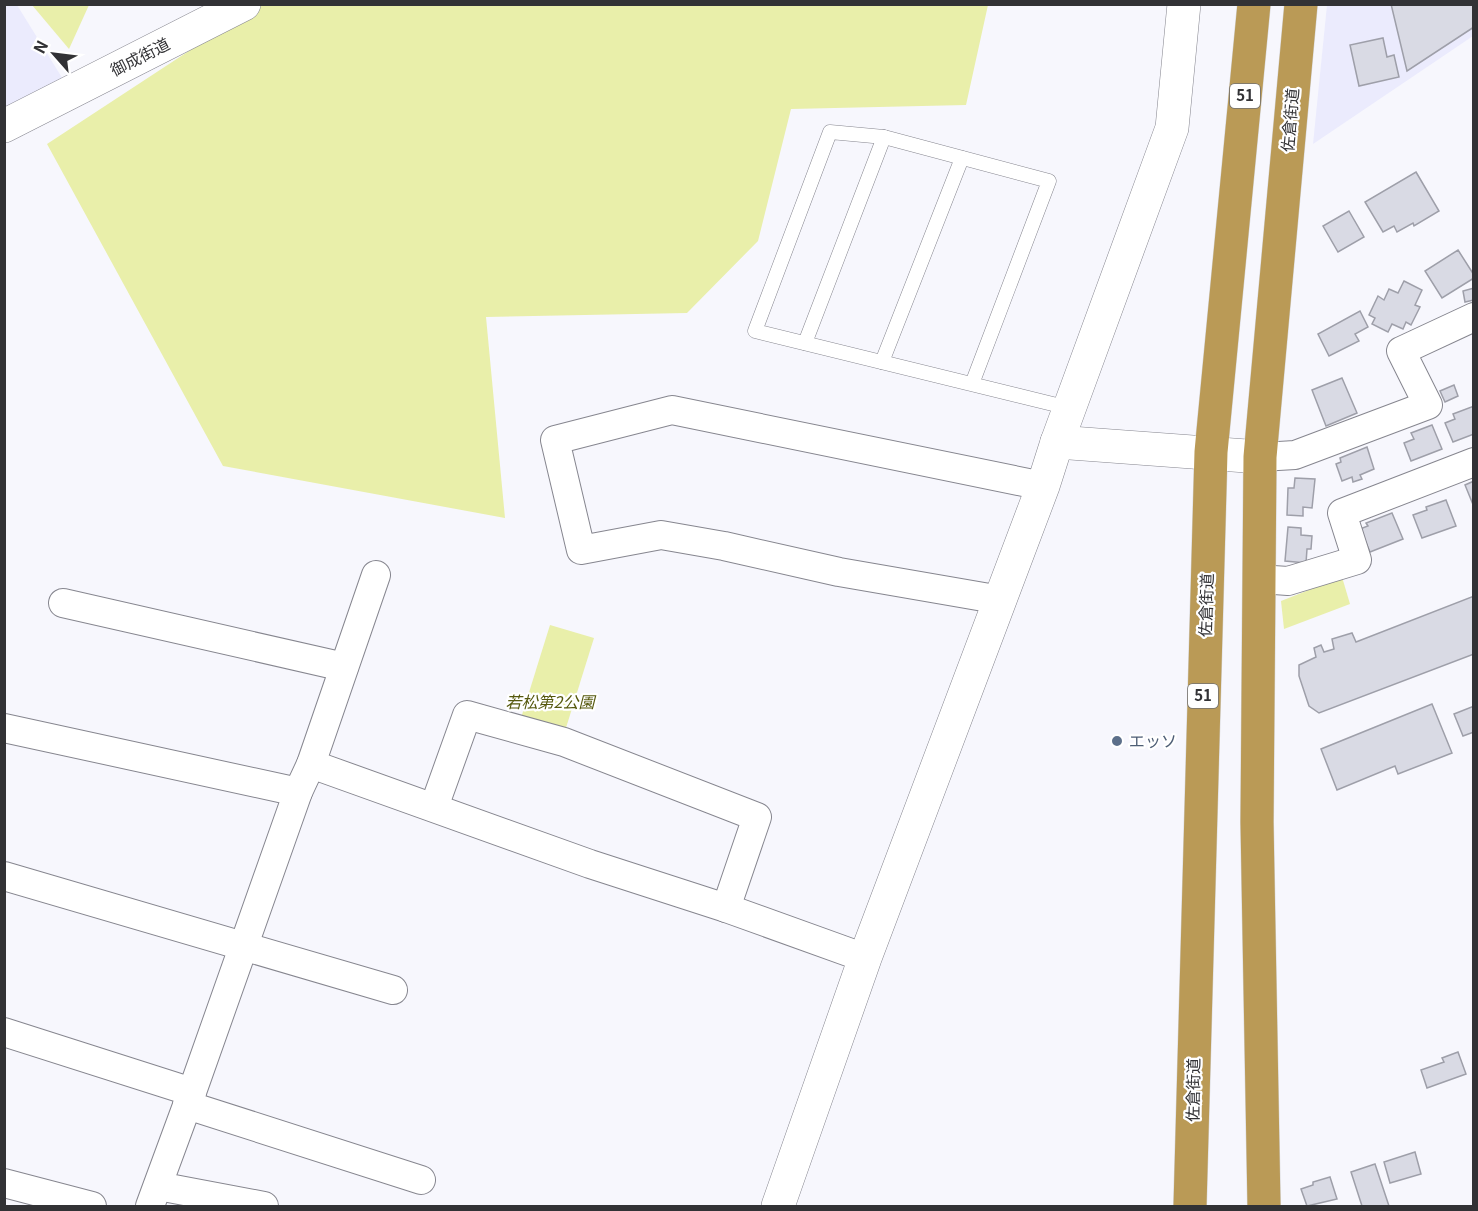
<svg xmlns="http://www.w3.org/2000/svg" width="1478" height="1211" font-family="Georgia,'Noto Sans JP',serif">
  <rect width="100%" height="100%" fill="#f7f7fd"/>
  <g fill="#ebebfd">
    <polygon points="5,5 17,5 69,89 5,122"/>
    <polygon points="1327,5 1473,5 1473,36 1313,144"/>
  </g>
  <g fill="#e9efaa">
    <polygon points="32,5 89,5 69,49"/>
    <polygon points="259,5 988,5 966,105 791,109 758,241 687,313 486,317 505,518 223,466 47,144"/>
    <polygon points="1342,577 1350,604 1284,629 1281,601"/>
    <polygon points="550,625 594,638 565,731 521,718"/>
  </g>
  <g fill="#d9dae4" stroke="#9e9fa9" stroke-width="1.5">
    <polygon points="1391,4 1474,4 1474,27 1407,71"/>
    <polygon points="1383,38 1387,57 1394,55 1399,77 1359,86 1350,45"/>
    <polygon points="1416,172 1439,211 1414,226 1413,223 1397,232 1394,226 1383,232 1365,202"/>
    <polygon points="1349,211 1364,237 1338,252 1323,226"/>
    <polygon points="1458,250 1474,275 1474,278 1442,298 1425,271"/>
    <polygon points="1404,281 1422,290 1415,305 1420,307 1411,325 1406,322 1403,329 1392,324 1388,332 1372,324 1375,318 1369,315 1378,296 1384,300 1389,289 1398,293"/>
    <polygon points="1474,288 1474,300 1465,302 1463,291"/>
    <polygon points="1360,311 1368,327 1355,334 1359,341 1329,356 1318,334"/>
    <polygon points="1342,378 1357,413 1326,426 1312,390"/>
    <polygon points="1454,385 1458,396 1445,402 1440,391"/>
    <polygon points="1474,406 1474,434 1453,442 1445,423 1455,419 1453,414"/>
    <polygon points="1432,425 1442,449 1411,461 1404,443 1414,439 1411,433"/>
    <polygon points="1367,447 1374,469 1360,475 1362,479 1353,482 1352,477 1342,481 1336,464 1341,462 1340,458"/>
    <polygon points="1295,478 1315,479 1312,508 1303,507 1303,516 1287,515 1288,488 1294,488"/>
    <polygon points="1474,481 1474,507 1465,485"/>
    <polygon points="1446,500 1456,526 1422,538 1413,515 1427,510 1426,507"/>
    <polygon points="1392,513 1403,539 1370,552 1360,529 1368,526 1366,523"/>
    <polygon points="1288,527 1301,528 1301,535 1312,536 1311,549 1307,549 1306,563 1285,561"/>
    <polygon points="1474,596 1474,654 1319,713 1309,706 1299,676 1299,665 1316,657 1314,648 1321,645 1324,652 1334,649 1332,639 1352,633 1356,642"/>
    <polygon points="1432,704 1452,753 1398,774 1395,766 1337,790 1321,749"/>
    <polygon points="1474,706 1474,732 1463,736 1454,714"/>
    <polygon points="1458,1052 1466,1074 1427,1088 1421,1070 1444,1062 1442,1058"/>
    <polygon points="1415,1152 1421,1174 1390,1183 1384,1162"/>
    <polygon points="1375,1164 1389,1206 1362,1206 1351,1172"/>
    <polygon points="1330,1177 1337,1199 1307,1206 1301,1189 1313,1185 1313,1182"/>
  </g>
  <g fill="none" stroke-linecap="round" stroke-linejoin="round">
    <defs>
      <g id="service">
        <polyline points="805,343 884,137"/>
        <polyline points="882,362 962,158"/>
        <polyline points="972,384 1049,181 884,137 830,132 755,331 1069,408"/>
      </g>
      <g id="minor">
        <polyline points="1260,457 1295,455 1428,405 1401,351 1474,317"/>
        <polyline points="1258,579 1288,581 1357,560 1342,513 1474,462"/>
        <polyline points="1001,600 839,572 724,546 661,535 581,550 555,440 672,410 1043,486"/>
        <polyline points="63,603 344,667"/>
        <polyline points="4,728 298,792"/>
        <polyline points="311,764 590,864 726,908 865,958"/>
        <polyline points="434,807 467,715 564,742 757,817 726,908"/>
        <polyline points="4,876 393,990"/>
        <polyline points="4,1032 192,1092"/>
        <polyline points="187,1105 421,1180"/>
        <polyline points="4,1183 92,1206"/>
        <polyline points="158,1186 264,1206"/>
        <polyline points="150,1206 192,1092 298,792 311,764 376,575"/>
      </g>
      <g id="tertiary">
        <polyline points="4,126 244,4"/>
        <polyline points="1057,442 1260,457"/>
        <polyline points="778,1206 865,958 1043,486 1057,442 1172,128 1184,4"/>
      </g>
      <g id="trunk">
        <polyline points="1190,1206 1211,452 1254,4"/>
        <polyline points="1264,1206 1257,822 1260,457 1301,4"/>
      </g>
    </defs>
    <use href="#service" stroke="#86868f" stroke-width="15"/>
    <use href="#minor" stroke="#86868f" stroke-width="30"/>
    <use href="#tertiary" stroke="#86868f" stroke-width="34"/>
    <use href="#trunk" stroke="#d6d6d7" stroke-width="34"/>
    <use href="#service" stroke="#fff" stroke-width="14"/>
    <use href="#minor" stroke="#fff" stroke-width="28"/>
    <use href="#tertiary" stroke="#fff" stroke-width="33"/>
    <use href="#trunk" stroke="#ba9a56" stroke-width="33"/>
  </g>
  <circle fill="#5c6f8a" stroke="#fff" stroke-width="2" cx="1117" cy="741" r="6"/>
  <g text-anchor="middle" stroke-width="4.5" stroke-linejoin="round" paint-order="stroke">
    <g fill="#fff" stroke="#707072" stroke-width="1.5">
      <rect x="1230" y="84" width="30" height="24" rx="4.5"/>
      <rect x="1188" y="684" width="30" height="24" rx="4.5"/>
    </g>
    <g font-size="15" font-weight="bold" fill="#323235">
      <text x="1245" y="101">51</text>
      <text x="1203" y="701">51</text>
    </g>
    <g font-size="16" fill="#323235" stroke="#fff">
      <text transform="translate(140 57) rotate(-27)" y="6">御成街道</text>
      <text transform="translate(1290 120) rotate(-85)" y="6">佐倉街道</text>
      <text transform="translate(1206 605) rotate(-88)" y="6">佐倉街道</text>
      <text transform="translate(1193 1090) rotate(-89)" y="6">佐倉街道</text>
    </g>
    <g font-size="16" font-style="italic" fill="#55580d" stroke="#fff">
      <text x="550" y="708">若松第2公園</text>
    </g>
    <g font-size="16" fill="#4e5e75" stroke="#fff" text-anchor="start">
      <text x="1129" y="747">エッソ</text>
    </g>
  </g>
  <rect width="1478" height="1211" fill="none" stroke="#323235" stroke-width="12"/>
  <g transform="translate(54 54) rotate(298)" stroke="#ffffff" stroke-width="4.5" paint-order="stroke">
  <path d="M0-4.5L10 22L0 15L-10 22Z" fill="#323235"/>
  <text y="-9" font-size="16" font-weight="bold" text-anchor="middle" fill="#323235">N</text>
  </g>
</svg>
